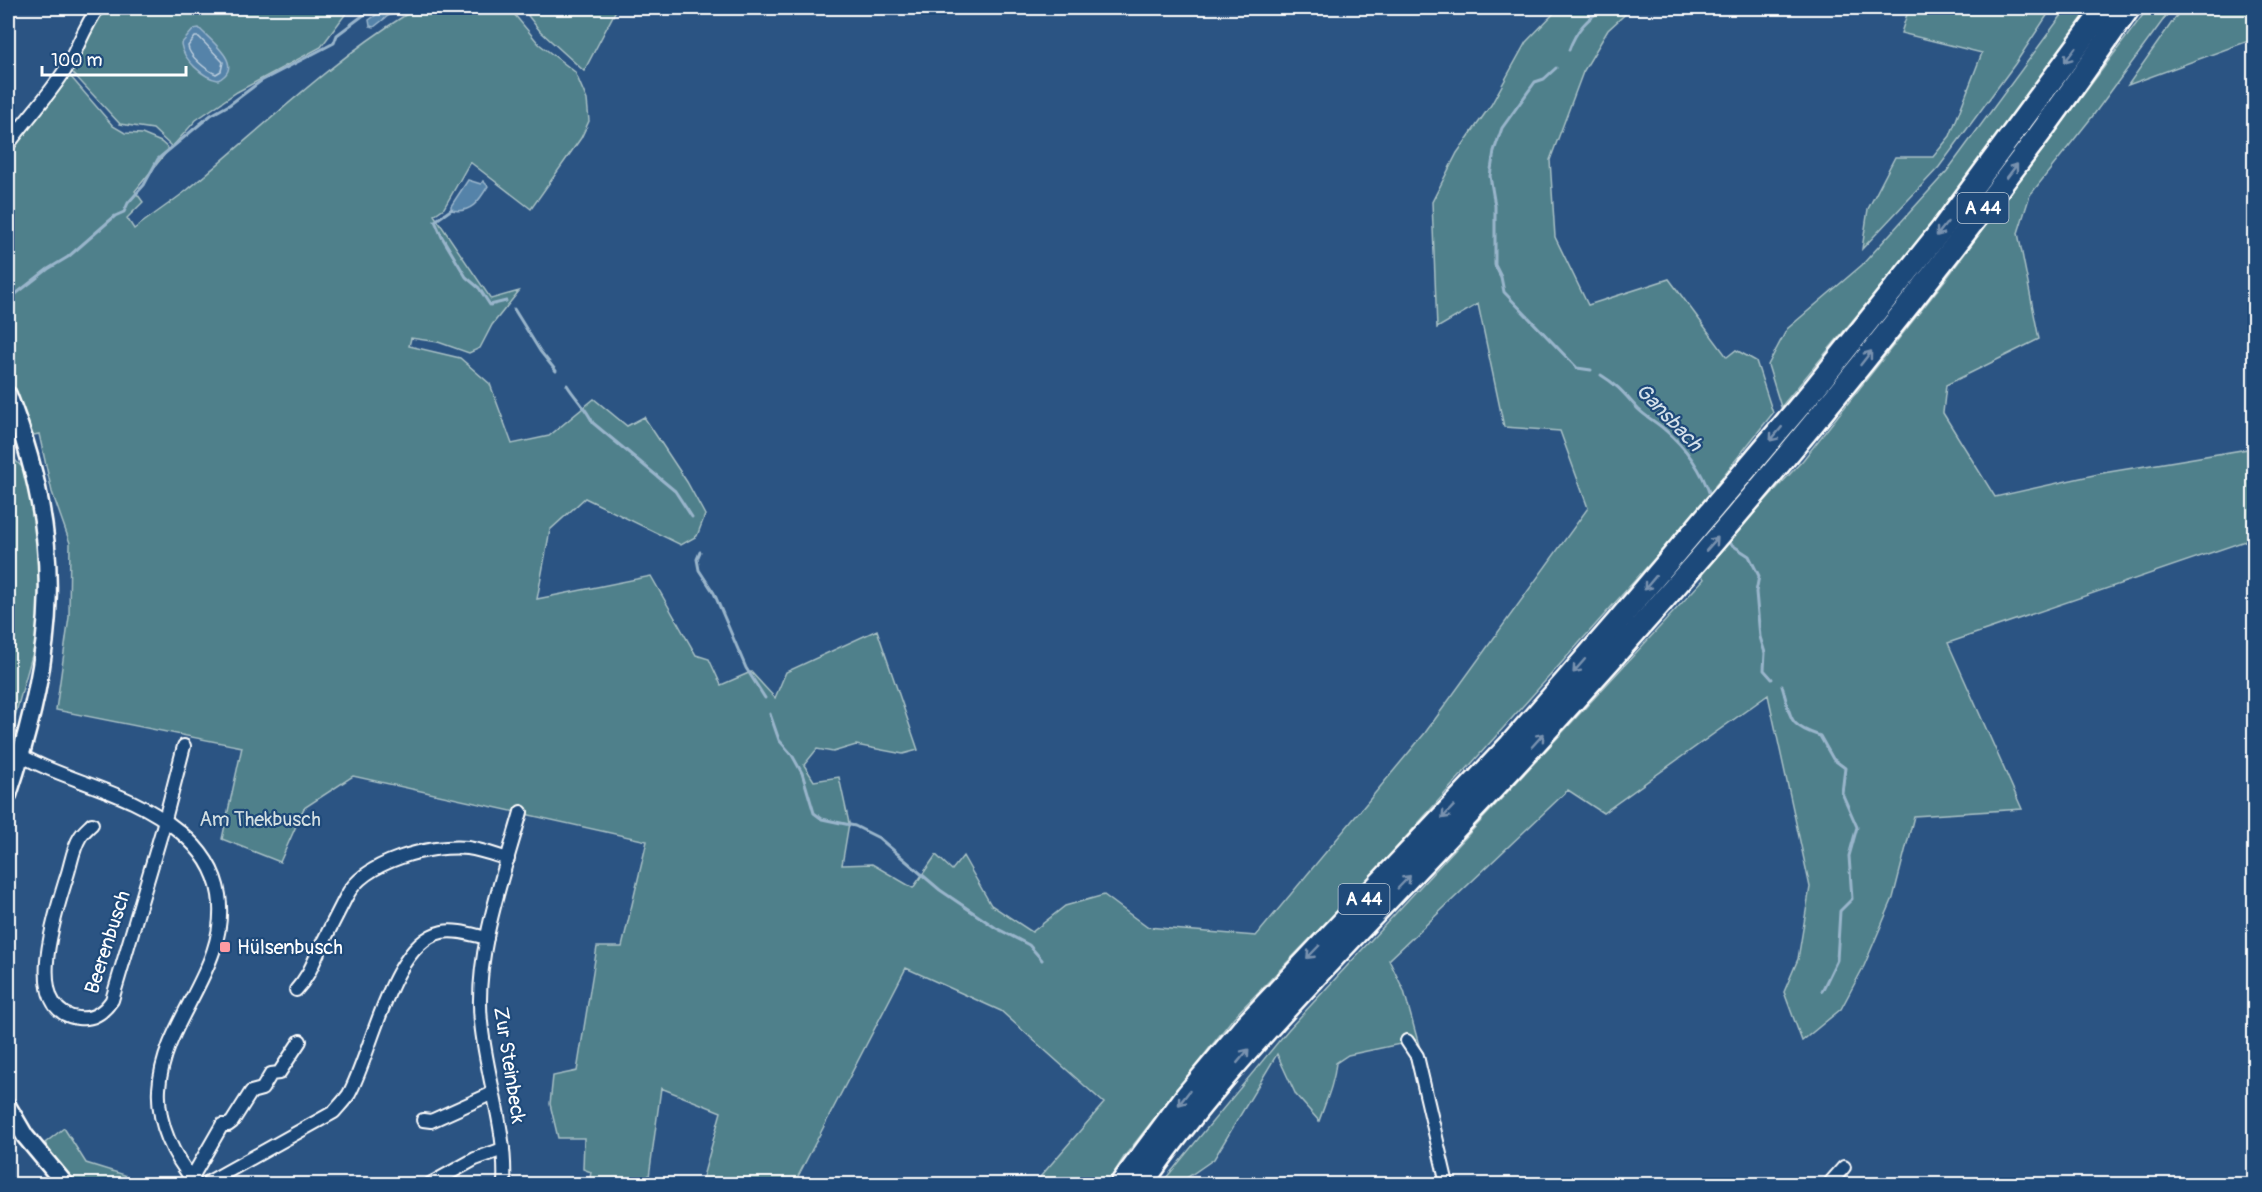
<svg xmlns="http://www.w3.org/2000/svg" width="2262" height="1192" font-family="Pangolin,sans-serif">
  <rect width="100%" height="100%" fill="#2b5483"/>
  <filter id="ink" filterUnits="userSpaceOnUse"><feTurbulence type="fractalNoise" baseFrequency=".0167" numOctaves="2"/><feDisplacementMap in="SourceGraphic" scale="12" xChannelSelector="R" yChannelSelector="G"/><feConvolveMatrix kernelMatrix="1 2 1 2 8 2 1 2 1" color-interpolation-filters="sRGB"/></filter>
  <g filter="url(#ink)">
    <g fill="#50808b" stroke="#a8c0c5" stroke-width="1.5">
      <polygon points="102,8 350,8 321,47 237,92 196,120 172,147 153,129 120,124 70,70"/>
      <path d="M 405,8 L 509,8 L 539,44 L 575,72 L 587,100 L 589,121 L 581,138 L 531,209 L 470,162 L 444,208 L 434,215 L 491,299 L 519,291 L 492,325 L 480,348 L 469,353 L 438,342 L 411,338 L 409,346 L 460,358 L 490,384 L 512,444 L 549,436 L 594,399 L 627,426 L 644,417 L 687,482 L 705,515 L 697,536 L 681,545 L 585,498 L 550,530 L 537,599 L 651,576 L 696,655 L 709,659 L 721,685 L 751,672 L 775,698 L 786,672 L 877,630 L 918,750 L 903,754 L 856,745 L 833,752 L 817,749 L 804,765 L 814,781 L 839,777 L 849,823 L 842,865 L 872,864 L 913,888 L 936,855 L 952,870 L 963,856 L 991,905 L 1032,932 L 1065,906 L 1104,895 L 1147,927 L 1256,936 L 1425,733 L 1588,508 L 1560,431 L 1504,427 L 1478,304 L 1437,328 L 1432,202 L 1457,153 L 1491,105 L 1526,42 L 1559,8 L 1632,8 L 1608,30 L 1583,72 L 1550,160 L 1555,237 L 1588,305 L 1669,279 L 1727,357 L 1736,350 L 1756,361 L 1773,413 L 1715,486 L 1744,507 L 1751,516 L 1803,460 L 1949,275 L 2148,8 L 2172,8 L 2092,117 L 2030,195 L 2018,233 L 2039,339 L 1946,385 L 1943,413 L 1995,497 L 2103,473 L 2254,448 L 2254,538 L 1948,643 L 2022,809 L 1914,816 L 1893,898 L 1864,966 L 1841,1009 L 1802,1041 L 1784,992 L 1798,959 L 1810,887 L 1768,695 L 1603,813 L 1568,790 L 1389,960 L 1404,991 L 1422,1056 L 1400,1044 L 1348,1055 L 1336,1063 C 1334,1084 1326,1101 1319,1121 L 1296,1095 L 1277,1054 L 1214,1159 L 1178,1184 L 1161,1184 L 1288,1030 L 1704,579 L 1700,572 L 1670,541 L 1373,874 L 1234,1017 L 1124,1157 L 1107,1184 L 1034,1184 L 1104,1103 L 1001,1011 L 906,968 L 794,1184 L 701,1184 L 721,1112 L 661,1088 L 648,1184 L 589,1184 L 591,1172 L 583,1169 L 584,1138 L 558,1138 L 550,1104 L 553,1076 L 577,1071 L 597,947 L 622,947 L 647,841 L 353,776 L 304,808 L 280,862 L 222,839 L 242,747 L 56,710 L 69,617 L 70,543 L 52,492 L 39,434 L 29,436 L 8,378 L 8,151 L 66,77 L 71,77 L 113,126 L 125,133 L 142,134 L 161,142 L 169,149 L 135,191 L 143,202 L 127,218 L 134,229 C 151,216 169,204 186,191 C 259,131 327,64 407,14 Z"/>
      <polygon points="522,8 617,8 584,71 540,31"/>
      <polygon points="1909,8 2052,8 2015,64 1939,167 1862,249 1868,209 1895,157 1933,157 1950,136 1982,53 1901,33"/>
      <polygon points="2067,8 2093,8 1920,239 1781,407 1768,365 1787,329 1862,265 1947,171"/>
      <polygon points="2182,8 2254,8 2254,39 2128,85"/>
      <polygon points="8,453 27,472 40,551 37,638 12,727 8,728"/>
      <polygon points="64,1128 86,1163 125,1175 128,1184 71,1184 45,1143"/>
    </g>
    <g fill="#5583a9" stroke="#99b5cb" stroke-width="1.5">
      <polygon points="386,8 396,8 399,11 388,16 374,27 370,26 369,20"/>
      <path d="M 199,28 C 212,42 246,66 218,80 C 203,78 183,59 181,44 L 194,29 Z"/>
      <path d="M 468,180 L 481,184 L 483,181 L 488,186 C 479,201 471,214 451,210 L 451,206 Z"/>
    </g>
    <g fill="none" stroke-linecap="round" stroke-linejoin="round">
      <path stroke="#bbcddd" stroke-width="1.5" d="M 195,37 L 199,37 L 223,62 L 221,71 L 216,74 C 206,70 189,56 188,46 Z"/>
      <g stroke="#99b5cb" stroke-width="3">
        <path d="M 1569,50 C 1576,30 1587,19 1604,8"/>
        <polyline points="1556,68 1544,79 1535,82 1502,128 1494,151 1490,176 1495,206 1495,265 1501,277 1504,292 1577,368 1591,370"/>
        <polyline points="452,209 435,221 442,237 466,277 479,288 490,305 506,301"/>
        <polyline points="8,300 48,269 68,257 115,216 124,212 128,203 144,185 158,159 211,115 229,105 261,81 334,43 337,35 373,8"/>
        <polyline points="514,309 540,351 556,371"/>
        <path d="M 1601,375 C 1619,386 1625,395 1638,409 C 1646,417 1656,422 1664,429 C 1686,447 1703,472 1711,498"/>
        <path d="M 567,385 C 575,398 587,409 593,423 L 675,491 L 692,517"/>
        <polyline points="1726,541 1749,556 1759,576 1756,592 1760,637 1765,653 1764,670 1772,679"/>
        <polyline points="700,552 697,559 699,570 714,593 746,668 765,698"/>
        <path d="M 1782,686 C 1792,718 1786,725 1820,736 L 1833,759 L 1845,768 L 1842,793 L 1857,827 L 1849,856 L 1852,899 L 1840,911 L 1837,960 L 1822,991"/>
        <polyline points="770,714 779,740 792,755 802,773 814,813 822,819 855,826 879,838 940,890 996,928 1029,945 1042,960"/>
      </g>
      <defs>
        <g id="street">
          <path d="M 8,145 C 26,119 48,97 65,70 C 77,50 84,27 98,8"/>
          <path d="M 8,748 C 62,782 129,789 179,831 C 200,848 215,869 219,895 C 230,968 163,1019 159,1089 C 157,1125 174,1157 196,1184"/>
          <path d="M 92,824 C 88,828 83,832 80,837 C 73,848 71,864 67,876 C 57,909 21,1011 78,1018 C 93,1020 104,1012 112,1000 L 162,831 L 184,746"/>
          <path d="M 296,990 C 309,976 313,963 321,946 C 329,930 338,913 346,897 C 364,861 431,844 468,848 C 482,850 495,855 508,859"/>
          <polyline points="1407,1041 1417,1056 1447,1184"/>
          <polyline points="423,1120 431,1121 493,1093"/>
          <polyline points="191,1179 222,1125 228,1125 232,1122 251,1092 262,1089 271,1074 279,1073 300,1041"/>
          <path d="M 205,1184 L 334,1112 C 339,1106 345,1100 349,1094 C 372,1053 391,943 442,932 C 456,929 473,935 487,938"/>
          <polyline points="430,1184 475,1159 503,1149"/>
          <path d="M 504,1184 C 507,1130 486,1076 481,1022 C 474,955 503,876 521,812"/>
          <polyline points="1829,1184 1844,1167"/>
        </g>
        <g id="secondary">
          <path d="M 8,395 C 66,539 56,650 8,795"/>
          <polyline points="8,1107 25,1136 65,1184"/>
        </g>
        <g id="highway">
          <polyline points="1121,1184 1187,1095 1245,1026 1510,745 1617,622 1814,389 1942,229 2105,8"/>
          <path d="M 1142,1184 C 1192,1110 1254,1043 1315,977 C 1396,890 1479,806 1558,718 C 1723,537 1880,348 2026,152 C 2062,105 2095,56 2129,8"/>
        </g>
      </defs>
      <use href="#street" stroke="#fff" stroke-width="16"/>
      <use href="#secondary" stroke="#fff" stroke-width="21"/>
      <use href="#highway" stroke="#fff" stroke-width="26"/>
      <use href="#street" stroke="#1f4a7a" stroke-width="12"/>
      <use href="#secondary" stroke="#1f4a7a" stroke-width="16"/>
      <use href="#highway" stroke="#1f4a7a" stroke-width="21"/>
    </g>
    <defs><path id="oneway-shaft" d="M-6 0H5M1.5-3L5.5 0L1.5 3" fill="none" stroke-width="1.6" stroke-linecap="round" stroke-linejoin="round" transform="scale(1.5)"/></defs>
    <g stroke="#7992af">
      <use href="#oneway-shaft" transform="translate(2070 55) rotate(126)"/>
      <use href="#oneway-shaft" transform="translate(2012 171) rotate(-53)"/>
      <use href="#oneway-shaft" transform="translate(1942 229) rotate(128)"/>
      <use href="#oneway-shaft" transform="translate(1866 358) rotate(-52)"/>
      <use href="#oneway-shaft" transform="translate(1776 434) rotate(130)"/>
      <use href="#oneway-shaft" transform="translate(1712 544) rotate(-49)"/>
      <use href="#oneway-shaft" transform="translate(1650 583) rotate(130)"/>
      <use href="#oneway-shaft" transform="translate(1579 666) rotate(131)"/>
      <use href="#oneway-shaft" transform="translate(1538 740) rotate(-48)"/>
      <use href="#oneway-shaft" transform="translate(1448 812) rotate(133)"/>
      <use href="#oneway-shaft" transform="translate(1404 882) rotate(-46)"/>
      <use href="#oneway-shaft" transform="translate(1313 952) rotate(134)"/>
      <use href="#oneway-shaft" transform="translate(1243 1056) rotate(-50)"/>
      <use href="#oneway-shaft" transform="translate(1184 1098) rotate(128)"/>
    </g>
  </g>
  <rect fill="#ff9aa2" stroke="#1f4a7a" stroke-width="2" x="219" y="941" width="12" height="12" rx="3"/>
  <g text-anchor="middle" stroke-width="4.5" stroke-linejoin="round" paint-order="stroke">
    <g fill="#1f4a7a" stroke="#bcc9d7" stroke-width="1.5">
      <rect x="1957.5" y="193" width="51" height="30" rx="4.5"/>
      <rect x="1338.5" y="884" width="51" height="30" rx="4.5"/>
    </g>
    <g font-size="18" font-weight="bold" fill="#fff">
      <text x="1983" y="214">A 44</text>
      <text x="1364" y="905">A 44</text>
    </g>
    <g font-size="20" fill="#d3dfe2" stroke="#1f4a7a">
      <text x="260" y="826">Am Thekbusch</text>
    </g>
    <g font-size="20" fill="#fff" stroke="#1f4a7a">
      <text transform="translate(107 942) rotate(-72)" y="7">Beerenbusch</text>
      <text transform="translate(510 1065) rotate(81)" y="7">Zur Steinbeck</text>
    </g>
    <g font-size="20" fill="#fff" stroke="#1f4a7a" text-anchor="start">
      <text x="237" y="954">Hülsenbusch</text>
    </g>
    <g font-size="21" font-style="italic" fill="#d4e0ea" stroke="#1f4a7a">
      <text transform="translate(1669 417) rotate(46)" y="7">Gansbach</text>
    </g>
  </g>
  <rect width="2262" height="1192" fill="none" stroke="#1f4a7a" stroke-width="30"/>
  <rect x="15" y="15" width="2232" height="1162" fill="none" stroke="#fff" stroke-width="2" filter="url(#ink)"/>
  <path d="M42 66v9h144v-9" fill="none" stroke="#ffffff" stroke-width="3"/>
  <text x="51" y="66" font-size="18" fill="#ffffff" stroke="#1f4a7a" stroke-width="4.5" paint-order="stroke">100 m</text>
</svg>
